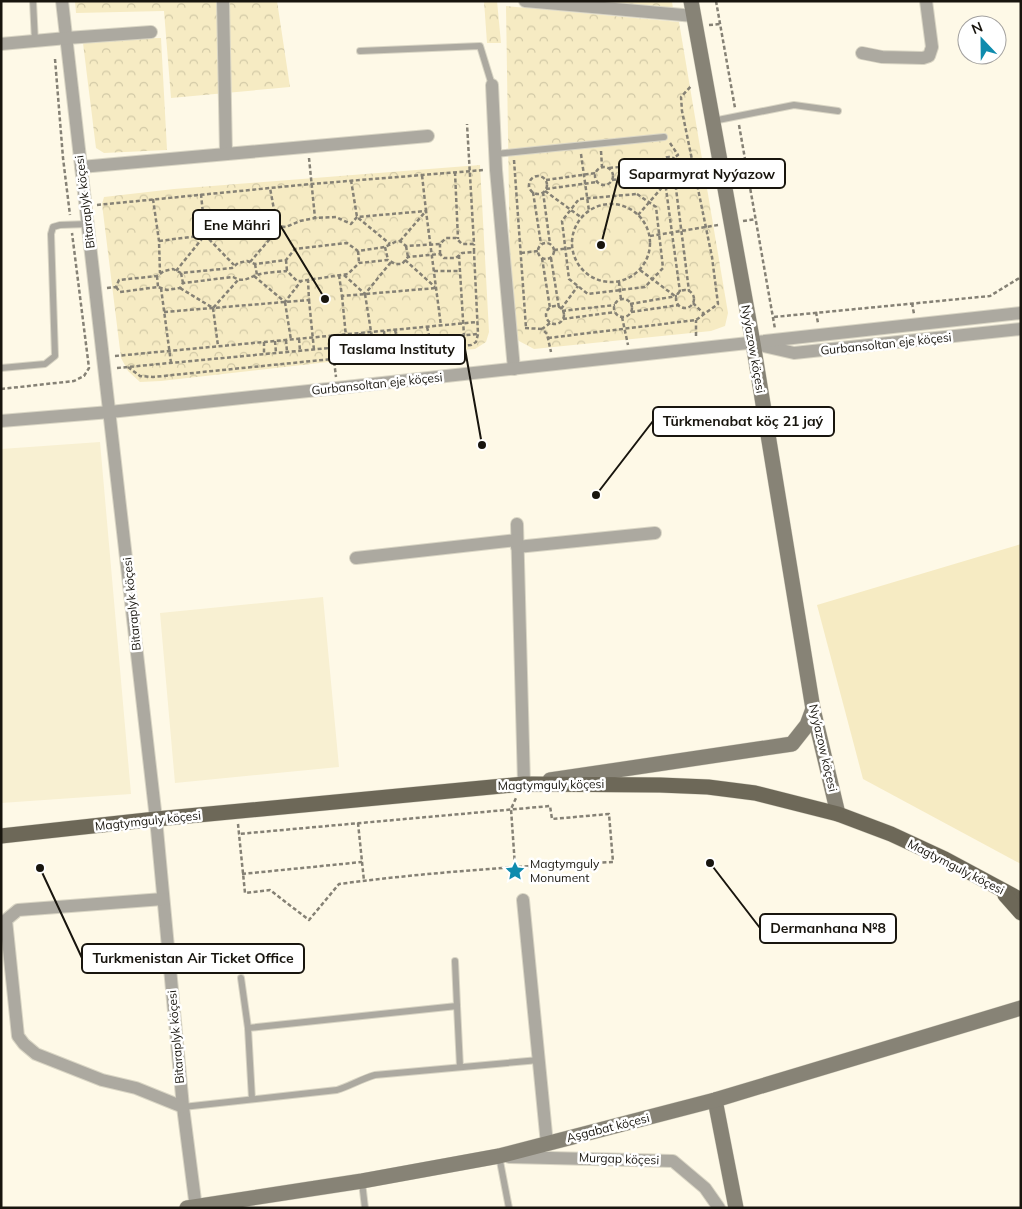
<svg xmlns="http://www.w3.org/2000/svg" width="1022" height="1209" font-family="Mulish,sans-serif">
  <defs>
    <pattern id="forest-crowns" width="20" height="18" patternUnits="userSpaceOnUse" patternTransform="scale(1.25)"><rect width="20" height="18" fill="#f6ebc3"/><path d="M2 6a3 3 0 1 1 6 0M12 15a3 3 0 1 1 6 0" fill="none" stroke="#d2c9a6"/></pattern>
  </defs>
  <rect width="100%" height="100%" fill="#fef9e7"/>
  <g fill="#f8f0d2">
    <polygon points="100,442 131,794 1,803 1,449"/>
    <polygon points="323,597 339,767 175,783 160,613"/>
  </g>
  <polygon fill="#f6ebc3" points="1021,544 1021,864 863,779 817,605"/>
  <g fill="url(#forest-crowns)">
    <polygon points="75,1 277,1 290,87 171,98 164,11 76,13"/>
    <polygon points="484,1 497,1 501,43 487,43"/>
    <polygon points="588,1 672,1 673,9"/>
    <polygon points="506,6 679,22 728,313 725,326 711,331 534,349 519,341 511,332"/>
    <polygon points="161,38 167,150 104,153 96,148 83,43 89,39"/>
    <polygon points="480,165 489,332 486,342 475,349 337,361 161,381 140,382 128,371 121,358 102,204 104,197 174,189"/>
  </g>
  <g fill="none" stroke-linecap="round" stroke-linejoin="round">
    <defs>
      <g id="lane">
        <polyline points="33,1 35,42"/>
        <polyline points="360,51 480,46 492,85"/>
        <polyline points="713,121 794,105 838,111"/>
        <polyline points="496,154 664,137"/>
        <polyline points="1,368 45,364 55,356 51,234 53,227 60,225 88,224"/>
        <polyline points="455,961 457,1006"/>
        <polyline points="241,978 248,1028"/>
        <polyline points="252,1099 248,1028 457,1006 460,1067"/>
        <path d="M 183,1107 L 337,1090 C 350,1086 361,1079 375,1075 L 539,1060"/>
        <polyline points="499,1156 509,1208"/>
        <polyline points="362,1182 365,1208"/>
      </g>
      <g id="street">
        <polyline points="62,1 156,819 183,1107 196,1208"/>
        <polyline points="223,1 226,154"/>
        <polyline points="525,1 694,16"/>
        <polyline points="1,44 67,38 151,32"/>
        <polyline points="862,53 882,57 923,58 929,56 932,47 926,1"/>
        <polyline points="492,85 496,170 514,369"/>
        <polyline points="81,167 428,136"/>
        <polyline points="760,345 794,353 1021,329"/>
        <polyline points="1,421 110,412 337,388 1021,313"/>
        <polyline points="517,524 524,784"/>
        <polyline points="517,547 655,533"/>
        <polyline points="356,558 517,540"/>
        <polyline points="163,899 18,910 6,920 18,1036 24,1044 36,1054 102,1080 136,1088 183,1107"/>
        <polyline points="523,900 547,1144"/>
        <polyline points="509,1157 673,1161 705,1188 719,1208"/>
      </g>
      <g id="secondary">
        <polyline points="691,1 753,343 813,709 838,814"/>
        <polyline points="550,780 792,744 807,725 813,709"/>
        <polyline points="715,1100 736,1208"/>
        <polyline points="187,1208 362,1181 499,1156 715,1100 1021,1008"/>
      </g>
      <g id="primary">
        <polyline points="1,836 156,819 524,784 660,785 708,787 755,793 838,814 891,834 945,859 1021,900"/>
        <polyline points="1005,895 1021,913"/>
      </g>
    </defs>
    <use href="#lane" stroke="#d9d5c4" stroke-width="8"/>
    <use href="#street" stroke="#d9d5c4" stroke-width="14"/>
    <use href="#secondary" stroke="#d9d5c4" stroke-width="16"/>
    <use href="#primary" stroke="#d9d5c4" stroke-width="16"/>
    <g stroke="#858175" stroke-width="2.5" stroke-dasharray="4 2.5" stroke-linecap="butt">
      <polyline points="716,1 735,108"/>
      <polyline points="709,25 720,24"/>
      <polyline points="55,59 63,158 70,215"/>
      <polyline points="739,125 775,329"/>
      <polyline points="670,143 678,155 673,158"/>
      <polyline points="601,151 602,167"/>
      <polyline points="581,154 589,211"/>
      <circle cx="669" cy="166" r="9"/>
      <polyline points="309,158 315,218"/>
      <polyline points="514,160 526,328"/>
      <circle cx="604" cy="176" r="9"/>
      <polyline points="609,168 661,163"/>
      <polyline points="455,172 458,239"/>
      <polyline points="674,173 689,291"/>
      <circle cx="538" cy="185" r="9"/>
      <polyline points="351,180 357,217 390,244"/>
      <polyline points="546,180 596,173"/>
      <polyline points="612,180 664,174 680,292"/>
      <polyline points="546,189 597,182"/>
      <polyline points="545,191 582,218"/>
      <polyline points="533,192 541,244"/>
      <polyline points="543,192 550,244"/>
      <polyline points="201,194 205,235"/>
      <polygon points="637,194 656,207 663,268 645,287 588,294 569,279 562,221 579,199"/>
      <polyline points="153,199 159,241 160,273"/>
      <circle cx="611" cy="243" r="39"/>
      <polyline points="97,205 311,184 484,170"/>
      <polyline points="638,215 673,175"/>
      <polyline points="743,221 756,219"/>
      <polyline points="650,236 718,225"/>
      <polyline points="159,241 277,226 286,227 300,221 315,218 336,217 351,224 357,217 426,211 441,326"/>
      <polyline points="400,241 426,211 422,175"/>
      <circle cx="546" cy="251" r="8"/>
      <polyline points="406,246 408,257"/>
      <polyline points="385,247 388,260"/>
      <polyline points="554,250 572,248"/>
      <polyline points="358,251 359,263"/>
      <polyline points="521,253 538,251"/>
      <polyline points="440,254 440,244"/>
      <polyline points="459,255 464,336"/>
      <polyline points="542,258 550,308"/>
      <polyline points="551,258 559,308"/>
      <polyline points="286,260 287,271"/>
      <polyline points="405,260 435,287"/>
      <polyline points="250,262 269,240 277,226 270,188"/>
      <polyline points="255,264 257,275"/>
      <polyline points="640,270 675,296"/>
      <polyline points="176,271 205,235 234,265"/>
      <polyline points="434,271 460,271"/>
      <polyline points="181,273 183,283"/>
      <polyline points="339,275 342,296 436,288"/>
      <polyline points="344,275 365,294 391,262"/>
      <polyline points="157,276 158,287"/>
      <polyline points="254,276 285,302 301,281"/>
      <polyline points="619,282 621,300"/>
      <path d="M 116,287 L 120,292 L 158,287 L 167,290 L 180,288 L 183,283 L 233,277 C 244,283 247,278 257,275 C 266,272 278,272 287,271 L 297,281 L 301,281 L 348,274 L 359,263 L 388,260 L 395,264 L 402,264 L 408,257 L 440,254 L 444,258 L 456,258 L 462,253 L 474,252 L 474,244"/>
      <polyline points="107,288 116,287 119,280 157,276 164,271 173,269 181,273 232,268 238,263 247,261 255,264 286,260 295,249 347,243 358,251 385,247 395,242 400,241 406,246 440,244 446,238 456,238 462,244 474,244 467,124"/>
      <polyline points="161,288 171,363"/>
      <polyline points="180,288 213,308 238,280"/>
      <circle cx="685" cy="299" r="9"/>
      <polyline points="365,294 373,344"/>
      <polyline points="342,296 347,347"/>
      <circle cx="623" cy="308" r="9"/>
      <polyline points="309,300 314,350"/>
      <polyline points="285,302 291,340"/>
      <polyline points="693,303 704,314"/>
      <polyline points="912,303 914,314"/>
      <polyline points="630,304 677,296"/>
      <circle cx="555" cy="315" r="9"/>
      <polyline points="213,308 218,346"/>
      <polyline points="561,309 578,286"/>
      <polyline points="562,311 615,305"/>
      <polyline points="164,312 309,300 308,280"/>
      <polyline points="631,312 679,305"/>
      <polyline points="816,312 818,323"/>
      <polyline points="622,317 628,345"/>
      <polyline points="774,317 990,296 1021,277"/>
      <polyline points="563,319 615,312"/>
      <polyline points="550,323 542,329 547,334 551,352"/>
      <polyline points="427,327 430,339"/>
      <polyline points="525,328 542,329"/>
      <polyline points="395,330 398,342"/>
      <polyline points="384,331 385,343"/>
      <polyline points="360,333 361,345"/>
      <polyline points="331,336 336,377"/>
      <polyline points="696,336 696,320"/>
      <polyline points="548,338 696,320 718,304 712,257 682,111 681,97 692,85"/>
      <polyline points="299,339 300,351"/>
      <polyline points="286,340 287,352"/>
      <polyline points="275,341 276,353"/>
      <polyline points="264,342 264,354"/>
      <polyline points="115,356 477,322"/>
      <polyline points="128,367 140,376 153,377 471,345 476,342 478,334 474,252"/>
      <polyline points="117,368 478,334"/>
      <polyline points="1,389 74,381 84,376 89,368 72,233"/>
      <polyline points="358,823 364,881"/>
      <path d="M 238,824 L 245,893 L 270,890 L 309,920 L 339,884 C 430,872 521,866 613,862 L 609,814 L 552,819 L 550,806 L 238,834"/>
      <polyline points="515,866 511,809 516,798"/>
      <polyline points="242,874 362,862"/>
    </g>
    <use href="#lane" stroke="#aca9a0" stroke-width="6"/>
    <use href="#street" stroke="#aca9a0" stroke-width="12"/>
    <use href="#secondary" stroke="#878376" stroke-width="15"/>
    <use href="#primary" stroke="#6d6858" stroke-width="15"/>
  </g>
  <defs>
    <symbol id="sight-bare" viewBox="-9 -9 18 18"><path d="M0-6L1.8-2.2L6-1.7L2.9 1.2L3.7 5.4L0 3.3L-3.7 5.4L-2.9 1.2L-6-1.7L-1.8-2.2Z" fill="#0e8bad" stroke="#fff" stroke-width="2.5" paint-order="stroke"/></symbol>
  </defs>
  <g fill-rule="evenodd">
    <use href="#sight-bare" x="501" y="857" width="28" height="28"/>
  </g>
  <g text-anchor="middle" stroke-width="5" stroke-linejoin="round" paint-order="stroke">
    <g font-size="12" fill="#18150e" stroke="#fff">
      <text transform="translate(85 202) rotate(-97)" y="4">Bitaraplyk köçesi</text>
      <text transform="translate(886 344) rotate(-6)" y="4">Gurbansoltan eje köçesi</text>
      <text transform="translate(753 349) rotate(80)" y="4">Nyýazow köçesi</text>
      <text transform="translate(377 384) rotate(-6)" y="4">Gurbansoltan eje köçesi</text>
      <text transform="translate(132 604) rotate(-96)" y="4">Bitaraplyk köçesi</text>
      <text transform="translate(823 748) rotate(77)" y="4">Nyýazow köçesi</text>
      <text transform="translate(551 785) rotate(-1)" y="4">Magtymguly köçesi</text>
      <text transform="translate(148 821) rotate(-6)" y="4">Magtymguly köçesi</text>
      <text transform="translate(956 867) rotate(27)" y="4">Magtymguly köçesi</text>
      <text transform="translate(176 1037) rotate(-95)" y="4">Bitaraplyk köçesi</text>
      <text transform="translate(608 1128) rotate(-14)" y="4">Aşgabat köçesi</text>
      <text transform="translate(619 1159) rotate(2)" y="4">Murgap köçesi</text>
    </g>
    <g font-size="12" fill="#18150e" stroke="#fff" text-anchor="start">
      <text x="530" y="868">Magtymguly<tspan x="530" dy="14">Monument</tspan></text>
    </g>
  </g>
  <path fill="none" stroke="#18150e" stroke-width="2" d="M601 245L619 174M325 299L280 225M482 445L465 349M596 495L653 421M710 863L760 928M40 868L82 958"/>
  <g fill="#18150e" stroke="#fff" stroke-width="2">
    <circle cx="601" cy="245" r="5"/>
    <circle cx="325" cy="299" r="5"/>
    <circle cx="482" cy="445" r="5"/>
    <circle cx="596" cy="495" r="5"/>
    <circle cx="710" cy="863" r="5"/>
    <circle cx="40" cy="868" r="5"/>
  </g>
  <g fill="#fff" stroke="#18150e" stroke-width="2">
    <rect x="619" y="159" width="166" height="29" rx="5"/>
    <rect x="193" y="210" width="87" height="29" rx="5"/>
    <rect x="329" y="335" width="136" height="29" rx="5"/>
    <rect x="653" y="407" width="181" height="29" rx="5"/>
    <rect x="760" y="914" width="136" height="29" rx="5"/>
    <rect x="82" y="944" width="222" height="29" rx="5"/>
  </g>
  <g font-size="14" text-anchor="middle" font-weight="bold" fill="#18150e">
    <text x="702" y="179">Saparmyrat Nyýazow</text>
    <text x="237" y="230">Ene Mähri</text>
    <text x="397" y="354">Taslama Instituty</text>
    <text x="743" y="426">Türkmenabat köç 21 jaý</text>
    <text x="828" y="933">Dermanhana №8</text>
    <text x="193" y="963">Turkmenistan Air Ticket Office</text>
  </g>
  <rect width="1022" height="1209" fill="none" stroke="#18150e" stroke-width="5"/>
  <g transform="translate(982 40) rotate(338)"><circle r="24" fill="#ffffff" stroke="#a3a19f"/>
  <path d="M0-4L9 19L0 12L-9 19Z" fill="#0e8bad"/>
  <text y="-8" font-size="14" font-weight="bold" text-anchor="middle" fill="#18150e">N</text>
  </g>
</svg>
